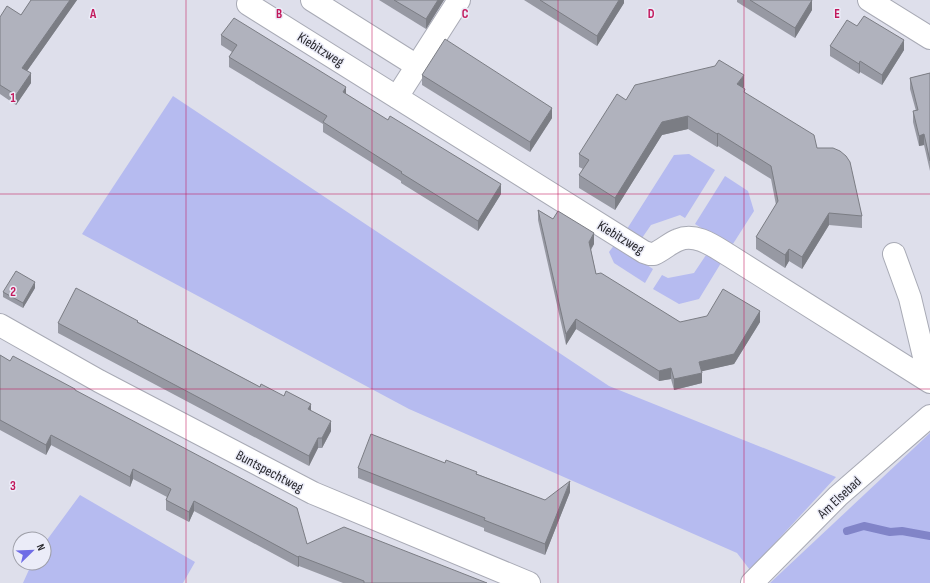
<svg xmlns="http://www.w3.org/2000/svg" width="930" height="583" font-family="'Sofia Sans Condensed',sans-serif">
  <rect width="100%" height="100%" fill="#dedfeb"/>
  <g fill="#b6bbf0">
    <polygon points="173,96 609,386 836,477 750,570 737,553 409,409 82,234"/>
    <polygon points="689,154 715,170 685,218 680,215 651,225 642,238 627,229 674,155"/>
    <polygon points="725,176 748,191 754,211 731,247 695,224"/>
    <polygon points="615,244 653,269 645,283 614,263 609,252"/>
    <polygon points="706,255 721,263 699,299 679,304 653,289 662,275 668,278 694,273"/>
    <polygon points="930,433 930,583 770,583"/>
    <polygon points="80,495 195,562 183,583 23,583 32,563 44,563 44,544"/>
  </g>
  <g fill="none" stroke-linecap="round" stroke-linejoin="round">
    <polyline stroke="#8184c8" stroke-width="8" points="847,531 864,526 890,532 902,531 930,536"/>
    <defs>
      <g id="minor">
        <path d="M 251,0 L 248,4 L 644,252 L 650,254 L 654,254 C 663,250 670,243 678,240 C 696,232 715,247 730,256 L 930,382 L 910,298 L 894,254"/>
        <polyline points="312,0 417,66"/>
        <polyline points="869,0 930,38"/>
        <polyline points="397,97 459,0"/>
        <polyline points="0,325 99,381 313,493 529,583"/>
        <polyline points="752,583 838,496 930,416"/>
      </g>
    </defs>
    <use href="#minor" stroke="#a8aab5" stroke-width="24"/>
    <use href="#minor" stroke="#fff" stroke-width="22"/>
  </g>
  <g fill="#9799a3">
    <polygon points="31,0 77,0 27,71 31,83 16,105 0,94 0,17 21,15"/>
    <polygon points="379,0 444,0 426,29"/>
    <polygon points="524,0 624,0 624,3 597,46"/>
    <polygon points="737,0 812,0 812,10 795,38 737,2"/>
    <polygon points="857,26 904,50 882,85 860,72 859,74 830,56 830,46"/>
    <polygon points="221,35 346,94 501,194 478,231 401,183 401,181 323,132 323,124 229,67 229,57 232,52 221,45"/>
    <polygon points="930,73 930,171 924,145 919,146 913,122 913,111 916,111 910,89 910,78"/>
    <polygon points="422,75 552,118 530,152 422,85"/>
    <polygon points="744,87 743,88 745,93 817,148 862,216 862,228 829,225 802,269 789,261 785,268 756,249 756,237 776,205 771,179 718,146 717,147 688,129 662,135 615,210 579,188 579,175 583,169 579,167 579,154 626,100"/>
    <polygon points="538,210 594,244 591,250 596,274 680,322 760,322 734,364 701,371 702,383 674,390 671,379 659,381 576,329 566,345 538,220"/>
    <polygon points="35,288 23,308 3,297 3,292"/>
    <polygon points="138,322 260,387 311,411 331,431 322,448 318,448 309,466 58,333 58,323"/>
    <polygon points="0,355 10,361 75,391 307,544 487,583 343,583 299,566 298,567 194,511 189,522 166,510 166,500 167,497 133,479 130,487 51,445 46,455 0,430"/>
    <polygon points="445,463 477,474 545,500 570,492 545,555 484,531 484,528 358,478 358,468"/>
  </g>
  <g fill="#7b7d84">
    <polygon points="70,0 77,0 22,78 22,68"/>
    <polygon points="438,0 444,0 426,29 426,19"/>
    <polygon points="619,0 624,0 624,3 597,46 597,36"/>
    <polygon points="812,0 812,10 795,38 795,28"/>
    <polygon points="904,40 904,50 882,85 882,75"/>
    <polygon points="860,61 860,72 859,74 859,64"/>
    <polygon points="31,73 31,83 16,105 16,95"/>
    <polygon points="744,75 744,87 737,97 737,84"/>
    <polygon points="346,87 346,97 343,92"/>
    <polygon points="552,108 552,118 530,152 530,142"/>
    <polygon points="688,116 688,129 662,135 615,210 615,198 662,122"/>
    <polygon points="718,133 718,146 717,147 717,134"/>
    <polygon points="924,134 924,145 919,146 919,136"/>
    <polygon points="501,184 501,194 478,231 478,221"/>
    <polygon points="829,213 829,225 802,269 802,257"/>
    <polygon points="594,233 594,244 589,252 589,242"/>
    <polygon points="789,249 789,261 785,268 785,255"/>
    <polygon points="35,282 35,288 23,308 23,303"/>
    <polygon points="760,311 760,322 734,364 699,372 699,362"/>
    <polygon points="576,319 576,329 566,345 566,334"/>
    <polygon points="671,368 671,379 659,381 659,371"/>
    <polygon points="702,373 702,383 674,390 674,379"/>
    <polygon points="311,404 311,414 308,409"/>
    <polygon points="331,421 331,431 322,448 322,438"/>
    <polygon points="51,435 51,445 46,455 46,445"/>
    <polygon points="318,438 318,448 309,466 309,456"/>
    <polygon points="133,469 133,479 130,487 130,477"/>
    <polygon points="570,481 570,492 545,555 545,544"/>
    <polygon points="194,501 194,511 189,522 189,512"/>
    <polygon points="299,556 299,566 298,567 298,557"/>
  </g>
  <g fill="#b0b2bd" stroke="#7b7d84">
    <polygon points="31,0 70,0 22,68 31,73 16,95 0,85 0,17 7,6 21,15"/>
    <polygon points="394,0 438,0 426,19"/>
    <polygon points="540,0 619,0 597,36"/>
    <polygon points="750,0 812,0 795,28"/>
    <polygon points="864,16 904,40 882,75 860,61 859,64 830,46 847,20 857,26"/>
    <polygon points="234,18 346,87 343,92 388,120 390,116 501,184 478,221 401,173 402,172 323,122 327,116 229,57 237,45 221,35"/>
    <polygon points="445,39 552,108 530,142 422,75"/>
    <polygon points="719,60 744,75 737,84 745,89 744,92 814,135 817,148 833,148 840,151 846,156 850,162 862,216 829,213 802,257 789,249 785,255 756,237 778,201 771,166 718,133 717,134 688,116 662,122 615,198 579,175 589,160 579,154 617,94 626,100 635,85 715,66"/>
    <polygon points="930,73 930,161 924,134 919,136 913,111 918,110 910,78"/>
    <polygon points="538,210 553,219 558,211 594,233 589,242 596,274 601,273 680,322 707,316 723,289 760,311 734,354 699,362 702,373 674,379 671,368 659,371 576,319 566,334"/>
    <polygon points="16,271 35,282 23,303 3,292"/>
    <polygon points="76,288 138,321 137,322 260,387 261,384 284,396 286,391 311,404 308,409 331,421 322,438 318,438 309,456 58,323"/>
    <polygon points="0,355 10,361 13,356 75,389 75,390 297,508 307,544 344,527 487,583 364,583 364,581 299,556 298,557 194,501 189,512 166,500 171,489 133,469 130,477 51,435 46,445 0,420"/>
    <polygon points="371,434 445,463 446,460 477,472 476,474 545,500 570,481 545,544 484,520 485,518 358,468"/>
  </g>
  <path fill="none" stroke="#c2185b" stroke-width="1" stroke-opacity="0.55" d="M 186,0 L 186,583M 372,0 L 372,583M 558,0 L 558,583M 744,0 L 744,583M 0,194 L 930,194M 0,389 L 930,389"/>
  <g text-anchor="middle" stroke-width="3" stroke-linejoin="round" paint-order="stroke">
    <g font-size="14" fill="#28282d" stroke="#ebecf8">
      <text transform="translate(321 49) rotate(32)" y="5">Kiebitzweg</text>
      <text transform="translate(621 237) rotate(31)" y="5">Kiebitzweg</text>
      <text transform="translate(270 471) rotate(28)" y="5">Buntspechtweg</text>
      <text transform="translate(839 497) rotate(-43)" y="5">Am Elsebad</text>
    </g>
  </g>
  <g font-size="13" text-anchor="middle" font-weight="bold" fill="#c2185b" stroke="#ebecf8" stroke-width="3" stroke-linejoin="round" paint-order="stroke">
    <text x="93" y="18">A</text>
    <text x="279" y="18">B</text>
    <text x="465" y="18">C</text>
    <text x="651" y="18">D</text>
    <text x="837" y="18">E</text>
    <text x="13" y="102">1</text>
    <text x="13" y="296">2</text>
    <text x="13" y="490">3</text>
  </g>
  <g transform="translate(32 551) rotate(67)"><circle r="19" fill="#ebecf8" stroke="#9d9ea7"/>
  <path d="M0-3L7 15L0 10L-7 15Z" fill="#6f6ce6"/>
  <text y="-6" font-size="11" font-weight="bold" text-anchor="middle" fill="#28282d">N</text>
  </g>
</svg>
